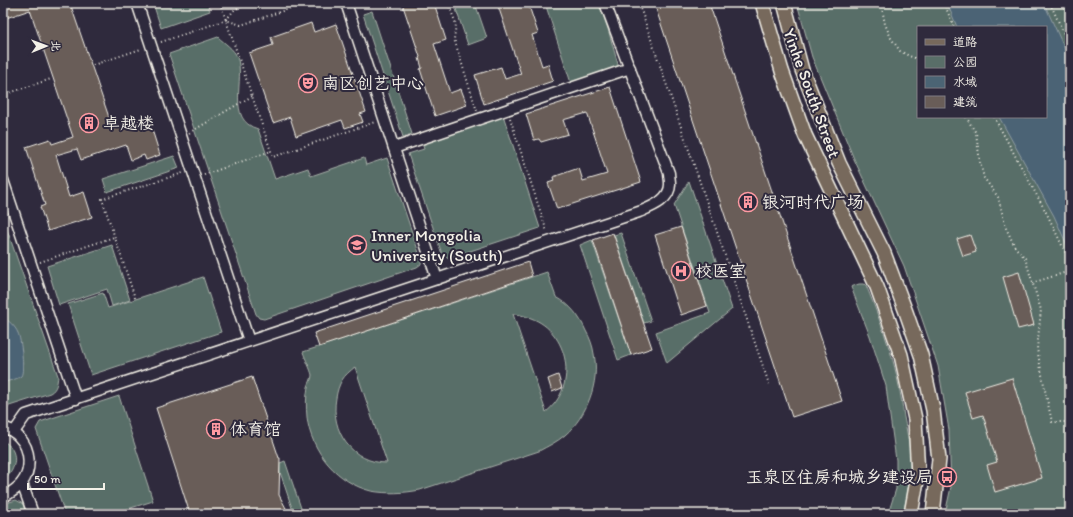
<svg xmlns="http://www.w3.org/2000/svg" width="1073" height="517" font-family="Itim,'LXGW WenKai TC',sans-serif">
  <rect width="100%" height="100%" fill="#2f2a3d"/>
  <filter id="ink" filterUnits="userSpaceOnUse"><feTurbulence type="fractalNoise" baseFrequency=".025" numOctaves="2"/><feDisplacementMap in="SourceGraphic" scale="8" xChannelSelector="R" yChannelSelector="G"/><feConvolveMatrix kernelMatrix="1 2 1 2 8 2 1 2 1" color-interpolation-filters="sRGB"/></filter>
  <g filter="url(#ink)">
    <g fill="#596e68" stroke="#a6b0a8" fill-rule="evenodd">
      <polygon points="153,3 207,3 210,11 161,28"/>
      <polygon points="454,3 475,3 487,38 468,45"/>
      <polygon points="545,3 599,3 608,29 619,68 571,83"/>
      <path d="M 797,3 L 1070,3 L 1070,514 L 945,514 L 951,487 L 949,430 L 938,366 L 904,266 L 854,159 L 812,57 ZM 918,27 L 1046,27 L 1046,117 L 918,117 Z"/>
      <polygon points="372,11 412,134 403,137 363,14"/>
      <path d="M 218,37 C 224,43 234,49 237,57 C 246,79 225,120 258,129 L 275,179 L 308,168 L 311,176 L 364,158 L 366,165 L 387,158 L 421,259 L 421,264 L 417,267 L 264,319 L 259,318 L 256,314 L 169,54 Z"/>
      <polygon points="503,115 540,228 449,258 442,254 408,154 424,149 422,143"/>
      <polygon points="174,156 179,168 107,192 103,179"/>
      <polygon points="689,181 732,309 667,363 656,332 710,313 674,205"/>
      <path d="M 3,218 L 58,376 C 57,383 57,389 50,393 L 3,408 Z"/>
      <polygon points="621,233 651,321 644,323 614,235"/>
      <polygon points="592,240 631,355 618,360 580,245"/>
      <polygon points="112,245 130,300 112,306 107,289 59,305 47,266"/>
      <path d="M 547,272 L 556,297 C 570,304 580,317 586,331 C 590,338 593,346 594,354 C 600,382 587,416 565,435 C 557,442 548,446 539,451 L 420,490 C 404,493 387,494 371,491 C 338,483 311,452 307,417 C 306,407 306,397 308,387 C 309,383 312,379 312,375 C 311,370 305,358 303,352 ZM 513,314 C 518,314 525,316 531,318 C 569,332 579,386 546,412 ZM 355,367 L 387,463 C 352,463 330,431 336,398 C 337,391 339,385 342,380 C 345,375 350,371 355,367 Z"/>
      <polygon points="203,277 221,332 91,375 68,304 103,293 108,308"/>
      <path d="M 859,284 L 863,284 L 866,285 C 875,307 883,329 890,351 C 897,373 901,395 904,417 C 907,433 911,449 910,466 C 910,482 907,498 903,514 L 888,514 L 896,489 L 896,460 L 888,402 L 886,386 L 870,336 L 851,287 Z"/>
      <polygon points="119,396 153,501 112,514 65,514 36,429 40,422"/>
      <path d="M 3,441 C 20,450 17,470 3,481 Z"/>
      <polygon points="285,461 303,514 294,514 280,472 280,463"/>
      <polygon points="16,500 23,504 26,514 3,514 3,504"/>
    </g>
    <g fill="#4b6474" stroke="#8f9ca2">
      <polygon points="947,3 1044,3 1062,43 1070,58 1070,252 1054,216 999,117 1046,117 1046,27 957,27"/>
      <path d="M 3,317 C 9,321 15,326 18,333 C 21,339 25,371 21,376 C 18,379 11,380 6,382 L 3,374 Z"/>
    </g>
    <g fill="#695d58" stroke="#f4f1e8">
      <polygon points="3,3 70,3 113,129 148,117 160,155 146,160 144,155 131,160 126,145 81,160 77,149 56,155 69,197 84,192 92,217 48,231 40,207 45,205 26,147 50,139 52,144 73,137 30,10 3,19"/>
      <polygon points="402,3 434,3 446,40 434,44 450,93 461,89 467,105 435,116 420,69 422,68 419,58 420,57"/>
      <polygon points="497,3 528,3 538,33 532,35 542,66 548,64 553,81 484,104 475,75 501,67 505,79 521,74"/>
      <polygon points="654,3 709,3 842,401 792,417"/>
      <polygon points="311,23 314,32 336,24 366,112 360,114 363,122 345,128 342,120 296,136 290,117 273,123 249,53 273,45 271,37"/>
      <polygon points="610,87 641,182 557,209 548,183 554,181 553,177 579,168 583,181 607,174 597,143 587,113 563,120 568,134 541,142 539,139 534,140 526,114"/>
      <polygon points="681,227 707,306 681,315 655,235"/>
      <polygon points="613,233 652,348 631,355 593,240"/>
      <polygon points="970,235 976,252 963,256 957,239"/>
      <polygon points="528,262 532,276 319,347 314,333"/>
      <polygon points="1019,272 1034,325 1018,329 1003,277"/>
      <polygon points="558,375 562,388 552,392 548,379"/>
      <polygon points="252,377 279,458 280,458 279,495 289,514 190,514 156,408"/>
      <polygon points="1012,378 1042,478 995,492 987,465 997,462 983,415 973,418 965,392"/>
    </g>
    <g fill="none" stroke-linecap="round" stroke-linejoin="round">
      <defs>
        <g id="minor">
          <polyline points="137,3 249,341"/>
          <polyline points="346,3 437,279"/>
          <polyline points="394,148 630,68"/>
          <polyline points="3,180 76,399"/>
          <path d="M 3,427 C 9,429 15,432 19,437 C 31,449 32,471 21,484 C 16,490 10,493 3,497"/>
          <path d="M 14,432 L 26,415 L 639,212 C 651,207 671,200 670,183 C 670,180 669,176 669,173 L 605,3"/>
          <polyline points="22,483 33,514"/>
        </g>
        <g id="major">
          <polyline points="762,3 782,71 805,135 877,287 901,355 915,419 918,475 911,514"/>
          <polyline points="784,3 802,70 839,163 884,253 906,312 921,355 933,410 939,459 933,514"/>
        </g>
      </defs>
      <use href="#minor" stroke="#f4f1e8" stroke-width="13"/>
      <use href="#major" stroke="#f4f1e8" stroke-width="16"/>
      <g stroke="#f4f1e8" stroke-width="2" stroke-dasharray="1 3" stroke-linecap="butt">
        <polyline points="220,3 273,157 375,122"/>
        <polyline points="253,3 235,9 226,20 241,25 306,3"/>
        <polyline points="448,3 456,24 454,39 477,111"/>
        <polyline points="635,3 641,10 769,384"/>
        <polyline points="881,3 885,24 891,38 900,51 909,56 918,59"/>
        <polyline points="944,3 954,27"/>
        <polyline points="1050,3 1070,47"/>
        <polyline points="161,42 226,20"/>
        <polyline points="93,65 141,49"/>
        <polyline points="3,95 51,79"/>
        <polyline points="966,117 976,133 980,162 984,178 998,197 1006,228 1015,247 1025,258 1041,310 1037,349 1046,395 1052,422 1070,422"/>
        <polyline points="994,117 1047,214 1070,262"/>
        <polyline points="510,118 547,232"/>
        <polyline points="189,133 252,96"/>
        <polyline points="204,175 271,151"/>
        <polyline points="40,262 114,237"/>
        <polyline points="1032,283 1070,271"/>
        <polyline points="135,298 102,199 183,173"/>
      </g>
      <use href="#minor" stroke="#2f2a3d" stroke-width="10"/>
      <use href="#major" stroke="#77695c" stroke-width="13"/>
    </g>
  </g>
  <defs>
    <symbol id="theatre-ring" viewBox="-11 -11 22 22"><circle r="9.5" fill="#2f2a3d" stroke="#ff9aa2" stroke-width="1.5"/><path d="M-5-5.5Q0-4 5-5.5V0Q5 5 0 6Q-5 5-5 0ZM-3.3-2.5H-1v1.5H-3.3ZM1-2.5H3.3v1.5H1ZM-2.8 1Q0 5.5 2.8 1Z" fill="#ff9aa2"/></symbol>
    <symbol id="building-ring" viewBox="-11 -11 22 22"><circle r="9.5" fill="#2f2a3d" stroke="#ff9aa2" stroke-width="1.5"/><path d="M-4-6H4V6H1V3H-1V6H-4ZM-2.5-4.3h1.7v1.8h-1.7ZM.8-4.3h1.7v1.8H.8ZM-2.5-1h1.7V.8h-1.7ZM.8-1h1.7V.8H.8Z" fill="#ff9aa2"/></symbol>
    <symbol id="university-ring" viewBox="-11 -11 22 22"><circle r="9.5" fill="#2f2a3d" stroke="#ff9aa2" stroke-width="1.5"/><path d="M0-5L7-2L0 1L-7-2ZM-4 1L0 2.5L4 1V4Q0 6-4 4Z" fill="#ff9aa2"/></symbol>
    <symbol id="hospital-ring" viewBox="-11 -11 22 22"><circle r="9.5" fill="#2f2a3d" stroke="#ff9aa2" stroke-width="1.5"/><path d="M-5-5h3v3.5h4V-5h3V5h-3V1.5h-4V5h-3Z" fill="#ff9aa2"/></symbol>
    <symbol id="bus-ring" viewBox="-11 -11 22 22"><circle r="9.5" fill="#2f2a3d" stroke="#ff9aa2" stroke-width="1.5"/><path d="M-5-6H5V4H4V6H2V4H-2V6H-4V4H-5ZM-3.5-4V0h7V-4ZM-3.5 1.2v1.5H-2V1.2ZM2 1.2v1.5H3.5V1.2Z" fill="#ff9aa2"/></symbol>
  </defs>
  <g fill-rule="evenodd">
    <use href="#theatre-ring" x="297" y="72" width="22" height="22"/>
    <use href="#building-ring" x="78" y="112" width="22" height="22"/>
    <use href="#building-ring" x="737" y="191" width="22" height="22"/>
    <use href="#university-ring" x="346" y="234" width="22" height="22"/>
    <use href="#hospital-ring" x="670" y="260" width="22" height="22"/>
    <use href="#building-ring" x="205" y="418" width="22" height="22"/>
    <use href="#bus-ring" x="936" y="466" width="22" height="22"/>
  </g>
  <g text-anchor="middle" stroke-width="4" stroke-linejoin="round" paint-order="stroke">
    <g font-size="17" fill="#f4f1e8" stroke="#2f2a3d" text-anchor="start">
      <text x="322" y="89">南区创艺中心</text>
      <text x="103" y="129">卓越楼</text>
      <text x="762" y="208">银河时代广场</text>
      <text x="371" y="241">Inner Mongolia<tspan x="371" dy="20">University (South)</tspan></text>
      <text x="695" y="277">校医室</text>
      <text x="230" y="435">体育馆</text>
      <text x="933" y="483" text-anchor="end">玉泉区住房和城乡建设局</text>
    </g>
    <g font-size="17" fill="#f4f1e8" stroke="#2f2a3d">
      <text transform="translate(812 93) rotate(70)" y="6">Yinhe South Street</text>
    </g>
  </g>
  <rect width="1073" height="517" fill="none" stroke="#2f2a3d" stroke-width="16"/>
  <rect x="8" y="8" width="1057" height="501" fill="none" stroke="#f4f1e8" stroke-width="1.5" filter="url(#ink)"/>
  <rect x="917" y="26" width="130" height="92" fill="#2f2a3d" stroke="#7e7a81"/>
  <rect x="925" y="39" width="20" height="6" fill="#77695c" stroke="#7e7a81"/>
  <text x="953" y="46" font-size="12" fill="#f4f1e8">道路</text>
  <rect x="925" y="56" width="20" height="12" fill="#596e68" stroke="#7e7a81"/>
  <text x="953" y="66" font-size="12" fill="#f4f1e8">公园</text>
  <rect x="925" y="76" width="20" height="12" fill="#4b6474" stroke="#7e7a81"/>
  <text x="953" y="86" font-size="12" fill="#f4f1e8">水域</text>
  <rect x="925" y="96" width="20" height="12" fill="#695d58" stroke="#7e7a81"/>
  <text x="953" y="106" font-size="12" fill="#f4f1e8">建筑</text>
  <g transform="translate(46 46) rotate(89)" stroke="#2f2a3d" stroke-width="3" paint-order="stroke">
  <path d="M0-3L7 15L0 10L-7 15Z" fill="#f4f1e8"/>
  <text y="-6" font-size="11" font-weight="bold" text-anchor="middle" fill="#f4f1e8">北</text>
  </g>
  <path d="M28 483v6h76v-6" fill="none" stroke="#f4f1e8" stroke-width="2"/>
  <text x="34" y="483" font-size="12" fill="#f4f1e8" stroke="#2f2a3d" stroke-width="3" paint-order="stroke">50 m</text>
</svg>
